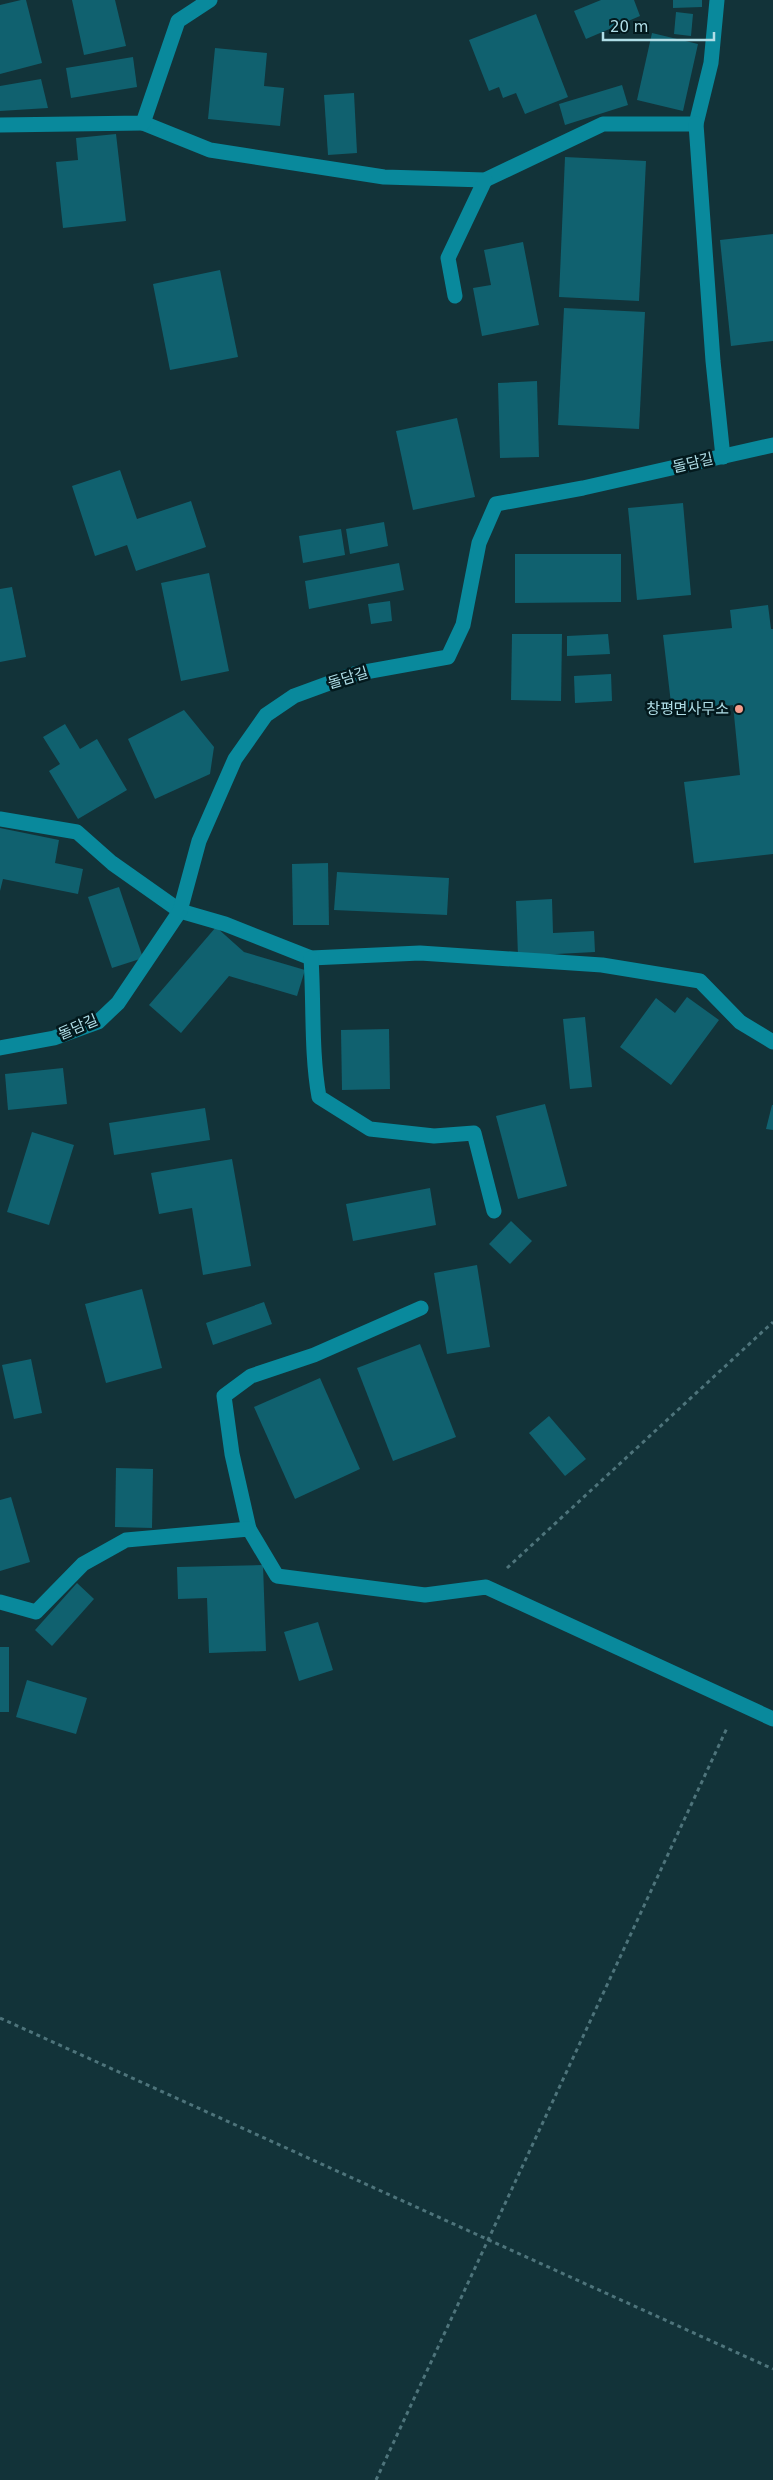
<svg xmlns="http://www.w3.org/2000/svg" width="773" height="2480" font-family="'DejaVu Sans','Noto Sans KR',sans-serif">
  <rect width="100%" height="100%" fill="#123339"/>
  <g fill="#10616f">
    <polygon points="21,0 26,0 42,63 0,74 0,5"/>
    <polygon points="72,0 115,0 126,46 84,55"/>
    <polygon points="601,0 634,0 640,16 586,39 574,11"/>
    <polygon points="673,0 702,0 702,7 673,8"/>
    <polygon points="676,12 693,14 691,36 674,34"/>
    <polygon points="536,14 568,97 525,114 516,93 503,98 499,87 489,91 469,40"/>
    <polygon points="652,33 698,44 683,111 637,100"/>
    <polygon points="215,48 267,53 264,86 284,88 280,126 208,119"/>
    <polygon points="133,57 137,87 71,98 66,68"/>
    <polygon points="41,79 48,108 0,111 0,86"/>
    <polygon points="622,85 628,105 565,125 559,104"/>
    <polygon points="354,93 357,153 328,155 324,95"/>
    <polygon points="116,134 126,221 63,228 56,162 78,160 76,138"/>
    <polygon points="565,157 646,161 639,301 559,297"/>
    <polygon points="773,234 773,341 731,346 720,240"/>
    <polygon points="523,242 539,325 482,336 473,288 491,285 484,250"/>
    <polygon points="220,270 238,357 170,370 153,284"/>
    <polygon points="564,308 645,312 639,429 558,425"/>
    <polygon points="537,381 539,457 500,458 498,383"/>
    <polygon points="457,418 475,497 413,510 396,431"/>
    <polygon points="120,470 137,519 191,501 206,547 136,571 127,545 95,556 72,486"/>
    <polygon points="683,503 691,595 637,600 628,508"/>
    <polygon points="384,522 388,546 350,554 346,529"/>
    <polygon points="341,529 345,555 303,563 299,536"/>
    <polygon points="515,554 621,554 621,602 515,603"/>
    <polygon points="399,563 404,590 309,609 305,581"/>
    <polygon points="209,573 229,671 181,681 161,583"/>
    <polygon points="12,587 26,657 0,662 0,589"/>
    <polygon points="390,601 392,621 371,624 368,604"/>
    <polygon points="768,605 771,629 773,629 773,854 694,863 684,782 740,775 733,705 672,712 663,635 732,628 730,610"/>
    <polygon points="512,634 562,634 561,701 511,700"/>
    <polygon points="608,634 610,654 567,656 567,636"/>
    <polygon points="611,674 612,701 575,703 574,676"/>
    <polygon points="184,710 214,747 210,774 155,799 128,739"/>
    <polygon points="65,724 80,749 97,739 127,790 78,819 49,771 60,764 43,737"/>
    <polygon points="0,828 59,840 55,863 83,869 78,894 3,879 0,891"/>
    <polygon points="328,863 329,925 293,925 292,864"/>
    <polygon points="337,872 449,878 447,915 334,910"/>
    <polygon points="119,887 143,958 112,968 88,897"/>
    <polygon points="552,899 553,933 594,931 595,952 518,956 516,901"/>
    <polygon points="216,927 244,952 305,970 297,996 229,976 181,1033 149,1005"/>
    <polygon points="687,997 719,1020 671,1085 620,1047 656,998 675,1013"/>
    <polygon points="585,1017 592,1087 570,1089 563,1019"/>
    <polygon points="389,1029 390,1089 342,1090 341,1030"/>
    <polygon points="63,1068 67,1104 8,1110 5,1074"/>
    <polygon points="545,1104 567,1186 518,1199 496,1116"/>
    <polygon points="772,1105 773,1105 773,1130 766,1129"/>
    <polygon points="205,1108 210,1140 114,1155 109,1123"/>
    <polygon points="32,1132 74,1145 49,1225 7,1212"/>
    <polygon points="232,1159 251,1266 203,1275 192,1208 159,1214 151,1173"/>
    <polygon points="430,1188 436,1225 353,1241 346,1204"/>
    <polygon points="511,1221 532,1241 510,1264 489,1244"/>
    <polygon points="477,1265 490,1347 447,1354 434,1273"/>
    <polygon points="142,1289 162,1368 106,1383 85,1304"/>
    <polygon points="264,1302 272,1324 213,1345 206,1323"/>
    <polygon points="420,1344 456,1437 393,1461 357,1368"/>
    <polygon points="31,1359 42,1413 14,1419 2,1365"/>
    <polygon points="320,1378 360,1469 295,1499 254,1407"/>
    <polygon points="549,1416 586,1459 565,1476 529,1433"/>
    <polygon points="116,1468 153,1469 152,1528 115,1527"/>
    <polygon points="11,1497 30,1562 0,1571 0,1500"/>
    <polygon points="263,1565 266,1651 209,1653 207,1598 178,1599 177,1567"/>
    <polygon points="77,1583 94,1599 52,1646 35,1630"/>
    <polygon points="318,1622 333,1670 299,1681 284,1632"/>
    <rect x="0" y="1647" width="9" height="65"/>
    <polygon points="27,1680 87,1698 76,1734 16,1717"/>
  </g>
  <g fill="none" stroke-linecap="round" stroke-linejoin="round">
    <g stroke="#4e747b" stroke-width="3" stroke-dasharray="4 4" stroke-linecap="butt">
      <polyline points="507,1568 773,1322"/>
      <polyline points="0,2018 773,2369"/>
      <polyline points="376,2480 727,1728"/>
    </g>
    <g stroke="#09899c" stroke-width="15">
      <polyline points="0,819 77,832 112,863 180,911 225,924 311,958 420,953 602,965 700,981 740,1022 773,1042"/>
      <path d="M 311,958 C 314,1005 311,1052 319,1097 L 370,1129 L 434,1136 L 474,1133 L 494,1211"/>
      <polyline points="249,1529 232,1454 224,1396 251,1376 314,1355 421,1308"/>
      <polyline points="0,1602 36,1612 83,1564 126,1540 249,1529 277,1576 425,1595 486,1587 773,1719"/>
    </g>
    <g stroke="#09899c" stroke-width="15">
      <polyline points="143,123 210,150 384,177 485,180 603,124 696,124 711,63 717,0"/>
      <polyline points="696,124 713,361 723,457"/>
      <polyline points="0,125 143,123 178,21 210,0"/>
      <polyline points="455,296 448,258 485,180"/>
      <polyline points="0,1048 54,1038 98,1022 118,1003 180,911 199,841 235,759 266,715 294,696 354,674 448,657 463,625 479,543 496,504 583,488 773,445"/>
    </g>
  </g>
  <circle fill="#f49d8c" stroke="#03191d" stroke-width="2" cx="739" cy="709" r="5"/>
  <g text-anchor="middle" stroke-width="5" stroke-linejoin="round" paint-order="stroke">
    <g font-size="15" fill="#b0dee7" stroke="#03191d">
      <text transform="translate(693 463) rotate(-13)" y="5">돌담길</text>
      <text transform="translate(348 678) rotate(-17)" y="5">돌담길</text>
      <text transform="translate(78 1027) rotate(-23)" y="5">돌담길</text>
    </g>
    <g font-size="15" fill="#b0dee7" stroke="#03191d" text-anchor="end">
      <text x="729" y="714">창평면사무소</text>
    </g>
  </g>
  <path d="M603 32v8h111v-8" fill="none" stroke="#b0dee7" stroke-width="2.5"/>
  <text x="610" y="32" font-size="15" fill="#b0dee7" stroke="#03191d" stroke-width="4" paint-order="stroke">20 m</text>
</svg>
